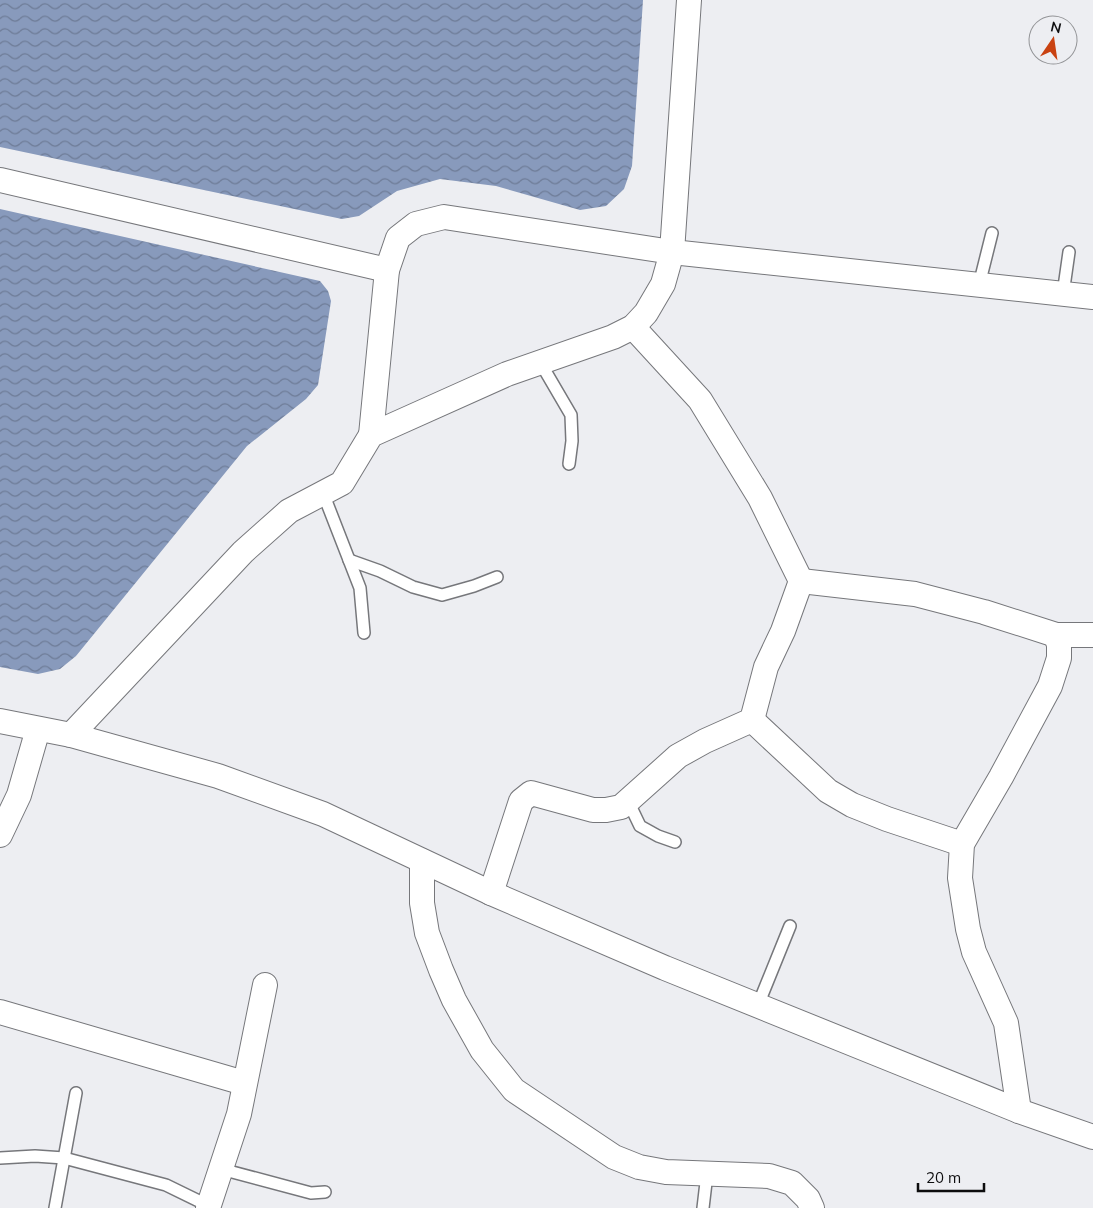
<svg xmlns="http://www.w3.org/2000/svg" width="1093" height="1208" font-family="Mulish,sans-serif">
  <defs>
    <pattern id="water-waves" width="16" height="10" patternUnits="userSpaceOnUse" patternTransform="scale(1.25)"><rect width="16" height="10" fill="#889abc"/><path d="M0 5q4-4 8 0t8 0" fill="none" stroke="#6e7c97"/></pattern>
  </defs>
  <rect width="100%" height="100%" fill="#edeef2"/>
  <g fill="url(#water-waves)">
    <polygon points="0,0 643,0 632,166 624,189 606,206 580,210 496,186 440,179 397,191 359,216 342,219 0,147"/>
    <polygon points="0,209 320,281 328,291 331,301 318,385 306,399 247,446 76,656 60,669 38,674 0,667"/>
  </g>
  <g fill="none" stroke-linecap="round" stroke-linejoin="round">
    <defs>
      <g id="service">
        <polyline points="979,285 992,233"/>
        <polyline points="1063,294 1069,252"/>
        <polyline points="540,362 571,415 572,441 569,464"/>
        <polyline points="323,493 360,588 364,633"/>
        <polyline points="349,560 380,571 413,587 442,595 474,586 497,577"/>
        <polyline points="628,801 640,826 658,836 675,842"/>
        <polyline points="758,1005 790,926"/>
        <polyline points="0,1158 35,1156 64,1158 166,1185 209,1206"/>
        <polyline points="221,1169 311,1193 325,1192"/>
        <polyline points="55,1208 76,1093"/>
        <polyline points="703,1208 707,1174"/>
      </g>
      <g id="minor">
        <polyline points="0,180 387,270"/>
        <polyline points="371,435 387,270 398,238 416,224 444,217 672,252 1093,297"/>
        <polyline points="801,581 915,594 984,612 1056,635 1093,635"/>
        <polyline points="752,720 828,791 852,805 887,819 962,844"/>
        <polyline points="0,721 71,735 218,776 323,814 491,893 665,968 1019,1111 1093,1137"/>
        <polyline points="71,735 243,552 289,511 342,483 371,435 507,374 613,337 633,327 646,313 663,284 672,252 689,0"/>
        <polyline points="0,835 19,795 38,729"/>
        <polyline points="422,861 422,903 427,933 441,970 454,1000 482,1050 514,1090 614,1157 639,1167 666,1172 769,1176 792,1183 808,1199 812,1208"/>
        <polyline points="491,893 521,801 531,793 593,810 606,810 621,807 678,756 705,741 752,720 766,667 783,631 801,581 760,498 700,400 633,327"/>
        <polyline points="0,1012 244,1083"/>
        <polyline points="1019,1111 1006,1023 974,952 968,929 960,878 962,844 1001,777 1050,686 1059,658 1059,645 1056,635"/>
        <polyline points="208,1208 239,1114 265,985"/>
      </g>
    </defs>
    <use href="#service" stroke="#76777b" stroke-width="14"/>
    <use href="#minor" stroke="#76777b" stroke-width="26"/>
    <use href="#service" stroke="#fff" stroke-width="11"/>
    <use href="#minor" stroke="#fff" stroke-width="24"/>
  </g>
  <g transform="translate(1053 40) rotate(13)"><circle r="24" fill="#edeef2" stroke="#939497"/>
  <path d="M0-4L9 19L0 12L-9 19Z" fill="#c94211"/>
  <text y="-8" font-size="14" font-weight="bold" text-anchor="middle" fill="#0d0d0e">N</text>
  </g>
  <path d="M918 1183v8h66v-8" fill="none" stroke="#0d0d0e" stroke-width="2.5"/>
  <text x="926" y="1183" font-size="15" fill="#0d0d0e" stroke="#edeef2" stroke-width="4" paint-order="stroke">20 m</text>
</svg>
